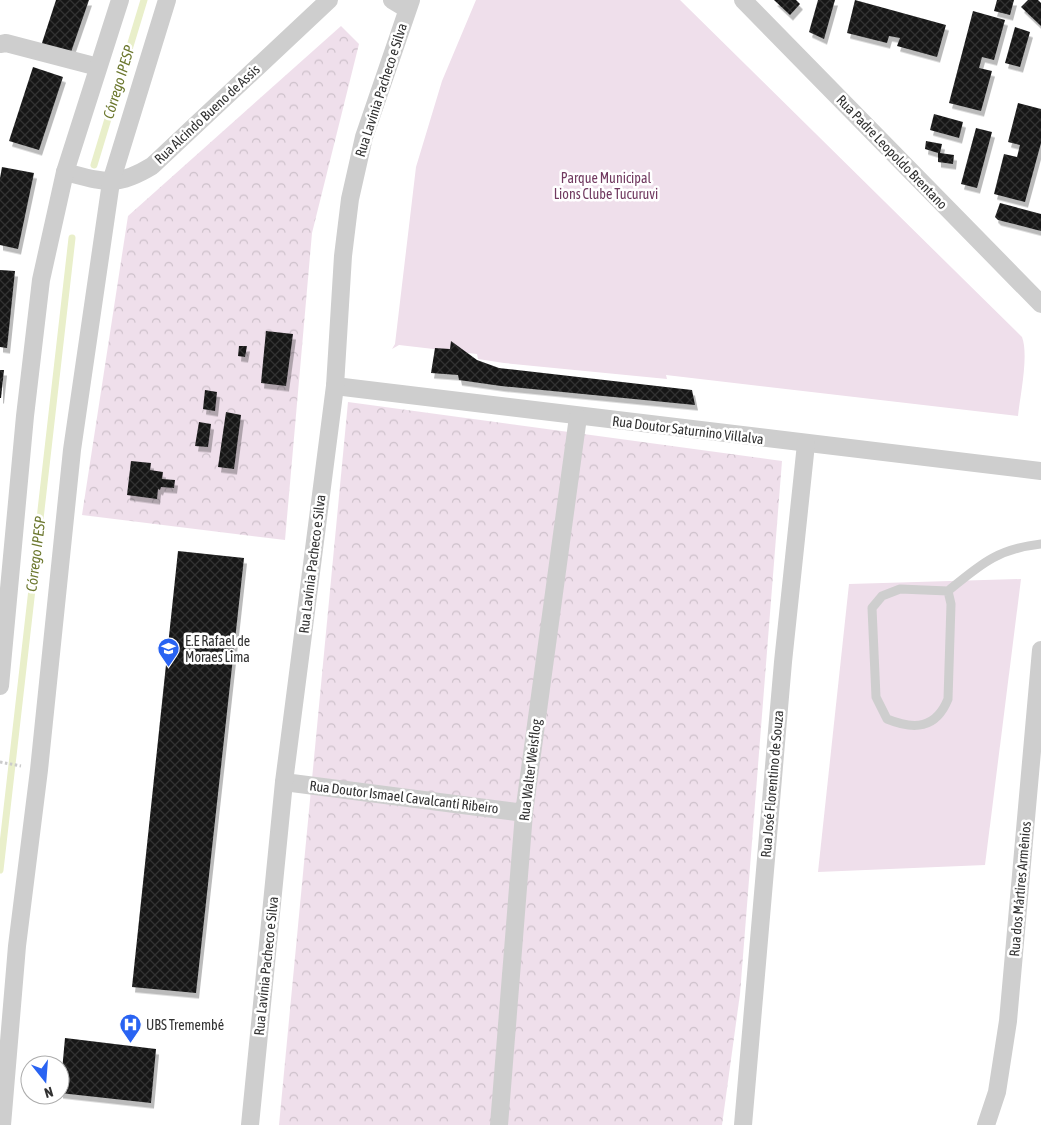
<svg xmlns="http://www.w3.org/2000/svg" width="1041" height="1125" font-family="'Asap Condensed',sans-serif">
  <defs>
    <pattern id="forest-crowns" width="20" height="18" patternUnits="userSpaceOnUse" patternTransform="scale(1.25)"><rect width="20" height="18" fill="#efdfeb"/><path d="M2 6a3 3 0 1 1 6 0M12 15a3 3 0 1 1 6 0" fill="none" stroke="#cdc0ca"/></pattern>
    <pattern id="building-cross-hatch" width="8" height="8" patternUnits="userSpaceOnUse" patternTransform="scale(1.25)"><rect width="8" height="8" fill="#181818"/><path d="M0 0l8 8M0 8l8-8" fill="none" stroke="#313131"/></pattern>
    <filter id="shadow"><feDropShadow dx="3" dy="5.5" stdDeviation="0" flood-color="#0004"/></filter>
  </defs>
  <rect width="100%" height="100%" fill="#fff"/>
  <g fill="#efdfeb">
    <path d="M 476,0 L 680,0 L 1022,337 C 1029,355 1020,396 1018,416 L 666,375 L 667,379 L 504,363 L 478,359 L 477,354 L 399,345 L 392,349 L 395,344 L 416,167 L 442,81 Z"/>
    <polygon points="1021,579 985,865 818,872 849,584"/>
  </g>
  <g fill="url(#forest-crowns)">
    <polygon points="341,26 359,44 312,233 285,540 82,515 128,216"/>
    <polygon points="348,402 782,461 740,994 722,1125 279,1125"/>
  </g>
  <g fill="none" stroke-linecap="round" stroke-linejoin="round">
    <g stroke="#e9efca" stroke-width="7">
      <polyline points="94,165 144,0"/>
      <polyline points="0,870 72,238"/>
    </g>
  </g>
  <g fill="url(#building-cross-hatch)" filter="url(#shadow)">
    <polygon points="56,0 89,0 70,55 41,46"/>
    <polygon points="774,0 796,0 800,4 790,15"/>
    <polygon points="818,0 835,0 824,39 809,32"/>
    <polygon points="855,0 946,25 937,57 897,46 900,38 889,36 887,43 847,33"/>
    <polygon points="997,0 1014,0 1010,15 994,11"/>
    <polygon points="1028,0 1038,0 1041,3 1041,26 1021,7"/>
    <polygon points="973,11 1005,20 994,60 982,57 979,68 992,71 981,111 949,103"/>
    <polygon points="1015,27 1030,32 1020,67 1005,63"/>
    <polygon points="33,67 63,77 39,150 9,141"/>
    <polygon points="1018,103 1041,109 1041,143 1025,202 994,194 1004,154 1017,157 1020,145 1008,142"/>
    <polygon points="934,114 963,122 959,138 930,130"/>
    <polygon points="976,128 992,132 977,188 961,184"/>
    <polygon points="926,141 942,144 940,153 954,155 953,164 938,162 938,153 925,149"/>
    <polygon points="2,167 34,173 18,249 0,245 0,178"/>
    <polygon points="1000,203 1041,214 1041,231 998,220 995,217"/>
    <polygon points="0,270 15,271 7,348 0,347"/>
    <polygon points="266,331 293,334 286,386 261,383"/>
    <polygon points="451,341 477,360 499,368 692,390 695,405 501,386 459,380 458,375 431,373 435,348 450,349"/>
    <polygon points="239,346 247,346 245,357 238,356"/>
    <polygon points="0,370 4,370 1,398 0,398"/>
    <polygon points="205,390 217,392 215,411 203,409"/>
    <polygon points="226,412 241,415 234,469 218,467"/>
    <polygon points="199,422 211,424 208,447 195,446"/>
    <polygon points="131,461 151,463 150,470 163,472 162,479 175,480 174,488 161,487 160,490 158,489 157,499 127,495"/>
    <polygon points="178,551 244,558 196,993 132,987"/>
    <polygon points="65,1038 156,1049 151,1103 60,1093"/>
  </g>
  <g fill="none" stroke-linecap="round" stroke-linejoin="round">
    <polyline stroke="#cbcbcb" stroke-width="3" stroke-dasharray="2.5 2.5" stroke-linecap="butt" points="0,762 21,766"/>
    <path stroke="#cecece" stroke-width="9" d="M 948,591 L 951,604 L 948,699 C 936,729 914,730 887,719 L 876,697 L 872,608 L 882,596 L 900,589 L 948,591 C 981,564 997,549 1041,544"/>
    <g stroke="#cecece" stroke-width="18">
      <polyline points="392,0 407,9"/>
      <polyline points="743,0 1041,304"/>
      <polyline points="0,44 6,43 98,67"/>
      <path d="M 65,172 C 104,182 116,188 152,166 L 329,0"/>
      <polyline points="335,386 1041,471"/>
      <polyline points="0,686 25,416 41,280 65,172 120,0"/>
      <polyline points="284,782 524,813"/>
      <polyline points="2,1125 17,946 39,770 72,450 111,182 167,0"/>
      <polyline points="250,1125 284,782 335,386 343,256 350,199 364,137 411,0"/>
      <polyline points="499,1125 524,813 578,417"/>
      <polyline points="743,1125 783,662 806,444"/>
      <polyline points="986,1125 997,1092 1008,1021 1041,650"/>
    </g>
  </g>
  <defs>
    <symbol id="school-pin" viewBox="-11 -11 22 30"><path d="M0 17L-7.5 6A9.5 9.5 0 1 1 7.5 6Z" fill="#2963f2" stroke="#fff"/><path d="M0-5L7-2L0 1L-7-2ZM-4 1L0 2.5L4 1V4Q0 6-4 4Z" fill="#fff"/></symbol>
    <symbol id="hospital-pin" viewBox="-11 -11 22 30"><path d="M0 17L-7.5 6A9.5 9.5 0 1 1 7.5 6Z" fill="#2963f2" stroke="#fff"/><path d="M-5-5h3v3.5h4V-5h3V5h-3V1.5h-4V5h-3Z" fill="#fff"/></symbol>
  </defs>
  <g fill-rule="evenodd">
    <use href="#school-pin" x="156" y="636" width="25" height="34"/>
    <use href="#hospital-pin" x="118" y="1012" width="25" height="34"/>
  </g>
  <g text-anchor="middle" stroke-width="5" stroke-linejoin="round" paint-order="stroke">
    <g font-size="14" fill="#313131" stroke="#fff">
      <text transform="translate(381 90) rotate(-72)" y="5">Rua Lavínia Pacheco e Silva</text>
      <text transform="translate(207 114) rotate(-43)" y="5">Rua Alcindo Bueno de Assis</text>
      <text transform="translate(892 152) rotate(46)" y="5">Rua Padre Leopoldo Brentano</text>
      <text transform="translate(688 430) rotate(7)" y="5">Rua Doutor Saturnino Villalva</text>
      <text transform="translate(312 564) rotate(-83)" y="5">Rua Lavínia Pacheco e Silva</text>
      <text transform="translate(530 770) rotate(-83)" y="5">Rua Walter Weisflog</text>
      <text transform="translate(772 784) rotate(-85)" y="5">Rua José Florentino de Souza</text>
      <text transform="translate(404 797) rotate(7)" y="5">Rua Doutor Ismael Cavalcanti Ribeiro</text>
      <text transform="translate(1020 889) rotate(-85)" y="5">Rua dos Mártires Armênios</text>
      <text transform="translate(266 966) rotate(-84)" y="5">Rua Lavínia Pacheco e Silva</text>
    </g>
    <g font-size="14" fill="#713a60" stroke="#fff">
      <text x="606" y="183">Parque Municipal<tspan x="606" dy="16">Lions Clube Tucuruvi</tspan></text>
    </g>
    <g font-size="14" fill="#313131" stroke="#fff" text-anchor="start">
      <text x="185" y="646">E.E Rafael de<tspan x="185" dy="16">Moraes Lima</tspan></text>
      <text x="146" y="1030">UBS Tremembé</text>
    </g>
    <g font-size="15" font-style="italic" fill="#6c782e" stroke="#fff">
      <text transform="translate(119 82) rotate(-73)" y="5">Córrego IPESP</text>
      <text transform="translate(36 554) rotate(-83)" y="5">Córrego IPESP</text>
    </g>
  </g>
  <g transform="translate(45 1080) rotate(163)"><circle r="24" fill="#ffffff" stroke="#adadad"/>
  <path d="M0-4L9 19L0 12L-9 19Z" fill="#2963f2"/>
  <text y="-8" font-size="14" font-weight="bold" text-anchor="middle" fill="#313131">N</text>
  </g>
</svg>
